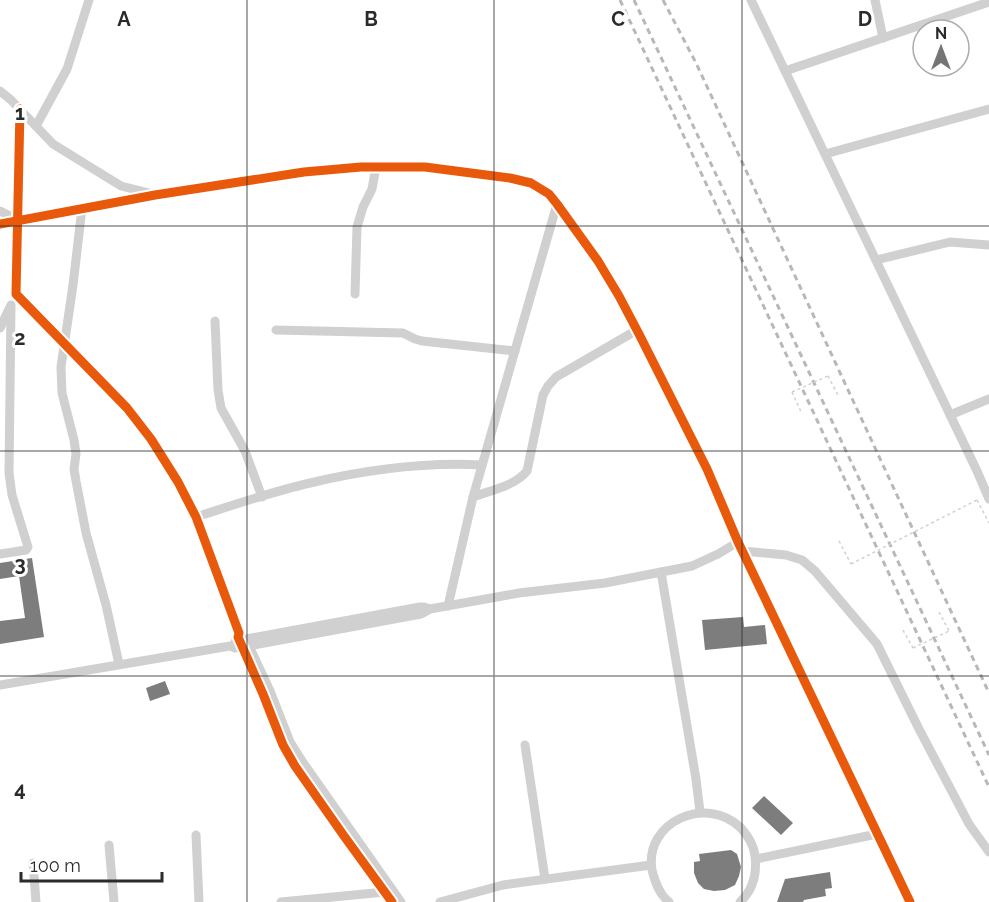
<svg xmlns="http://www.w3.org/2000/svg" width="989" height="902" font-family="Raleway,sans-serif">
  <rect width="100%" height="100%" fill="#fff"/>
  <g fill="#7d7d7d">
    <polygon points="32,558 44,637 0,644 0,621 25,618 19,576 0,579 0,563"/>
    <polygon points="743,617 744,627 765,625 767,644 705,650 702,620"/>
    <polygon points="165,681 170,694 150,701 146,688"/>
    <polygon points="764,796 793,823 781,835 752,808"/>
    <polygon points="731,850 737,854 741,867 739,876 735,885 725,890 714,891 704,889 698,883 694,873 694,862 700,861 699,854"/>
    <polygon points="830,872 832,888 825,889 826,896 804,900 803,902 777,902 785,879"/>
  </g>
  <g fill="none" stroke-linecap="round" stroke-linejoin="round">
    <g stroke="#d0d0d0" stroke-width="1.5" stroke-dasharray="3 3" stroke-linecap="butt">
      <polyline points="828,376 839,397"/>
      <polyline points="792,392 802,414"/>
      <polyline points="977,500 989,523"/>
      <polyline points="839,541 851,564"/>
      <polyline points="939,612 949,631"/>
      <polyline points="903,630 913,648"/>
    </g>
    <g stroke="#d0d0d0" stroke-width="9">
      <polyline points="751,0 977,471 989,499"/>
      <polyline points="875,0 883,38"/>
      <polyline points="785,71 989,2"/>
      <polyline points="0,91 11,100 53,144 121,186 153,194"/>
      <polyline points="20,109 16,294 127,408 151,439 178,482 196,517 239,633 238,637 263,694 283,745 295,766 344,836 392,902"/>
      <polyline points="36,126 67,69 89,0"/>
      <polyline points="825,154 989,109"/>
      <polyline points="82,208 73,285 61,367 62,393 74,440 76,454 74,469 76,481 86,533 106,605 119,664"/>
      <polyline points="0,211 18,220"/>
      <polyline points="0,224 155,195 304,172 361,167 425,167 510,178 531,183 549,194 557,204 598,261 619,296 639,334 707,469 738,542 910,902"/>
      <polyline points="876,260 950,242 989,245"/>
      <polyline points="355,294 357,227 363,207 372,189 376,167"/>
      <polyline points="215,321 218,390 221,408 245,451 262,497"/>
      <polyline points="0,328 10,307"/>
      <polyline points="276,330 403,333 415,339 422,341 515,351"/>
      <polyline points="950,415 989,399"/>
      <path d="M 473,497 C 491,490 515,486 527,471 L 543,395 L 548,386 L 556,377 L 637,330"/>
      <path d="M 196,517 C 233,505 271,492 310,483 C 365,470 425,462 482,465"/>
      <polyline points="743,551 786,555 802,560 815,571 877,644 919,729 969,824 989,852"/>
      <polyline points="0,554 26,550 28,547 12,495 9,473 11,305"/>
      <polyline points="661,572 696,779 700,812"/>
      <polyline points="448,606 473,497 557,204"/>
      <polyline points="235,642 246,639 420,607 424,607 430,609"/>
      <polyline points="249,646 270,691 290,742 302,761 401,902"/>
      <polyline points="0,685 230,646 235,648 243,647 421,614 430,609 519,593 605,583 692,566 718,554 738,542"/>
      <polyline points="525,745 545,879"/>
      <polyline points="196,835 199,902"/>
      <polyline points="109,845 114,902"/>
      <polyline points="756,859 877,834"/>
      <polyline points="33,863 36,902"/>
      <polyline points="281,902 385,892"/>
      <polyline points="440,902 503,885 651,865"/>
      <path d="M 669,902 C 659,894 655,882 652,870 C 644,822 706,794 741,828 C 748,836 754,845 755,856 C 757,873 753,890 740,902"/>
    </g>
    <g stroke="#b8b8b8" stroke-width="3" stroke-dasharray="6 4.5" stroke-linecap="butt">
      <polyline points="620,0 989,787"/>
      <polyline points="634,0 989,755"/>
      <polyline points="663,0 696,63 989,693"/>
    </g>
    <g stroke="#d0d0d0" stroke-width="1.5" stroke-dasharray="3 3" stroke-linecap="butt">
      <polyline points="792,392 828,376"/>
      <polyline points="851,564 977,500"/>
      <polyline points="913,648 949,631"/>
    </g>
    <defs>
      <g id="cycleway">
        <polyline points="20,109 16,294 127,408 151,439 178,482 196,517 239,633 238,637 263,694 283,745 295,766 344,836 392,902"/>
        <polyline points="0,224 155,195 304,172 361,167 425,167 510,178 531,183 549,194 557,204 598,261 619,296 639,334 707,469 738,542 910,902"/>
      </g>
    </defs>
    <use href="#cycleway" stroke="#fff" stroke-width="13"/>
    <use href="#cycleway" stroke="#e8590c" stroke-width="9"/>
  </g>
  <path fill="none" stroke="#2b2b2b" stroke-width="1.5" stroke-opacity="0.55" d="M 247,0 L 247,902M 494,0 L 494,902M 742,0 L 742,902M 0,226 L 989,226M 0,451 L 989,451M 0,676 L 989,676"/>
  <g font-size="20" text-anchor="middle" font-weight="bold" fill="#2b2b2b" stroke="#fff" stroke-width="6" stroke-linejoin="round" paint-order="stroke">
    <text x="124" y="26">A</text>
    <text x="371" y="26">B</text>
    <text x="618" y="26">C</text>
    <text x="865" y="26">D</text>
    <text x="20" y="120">1</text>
    <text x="20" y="345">2</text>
    <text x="20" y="571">3</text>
    <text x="20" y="796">4</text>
  </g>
  <g transform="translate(941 48)"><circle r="28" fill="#ffffff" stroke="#aaaaaa" stroke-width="1.5"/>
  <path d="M0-4.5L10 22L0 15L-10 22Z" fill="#757575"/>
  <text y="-9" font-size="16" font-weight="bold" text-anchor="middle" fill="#2b2b2b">N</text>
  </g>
  <path d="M21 872v9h141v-9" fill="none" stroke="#2b2b2b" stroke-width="3"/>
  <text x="30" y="872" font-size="18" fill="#2b2b2b" stroke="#ffffff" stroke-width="4.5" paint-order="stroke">100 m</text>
</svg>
